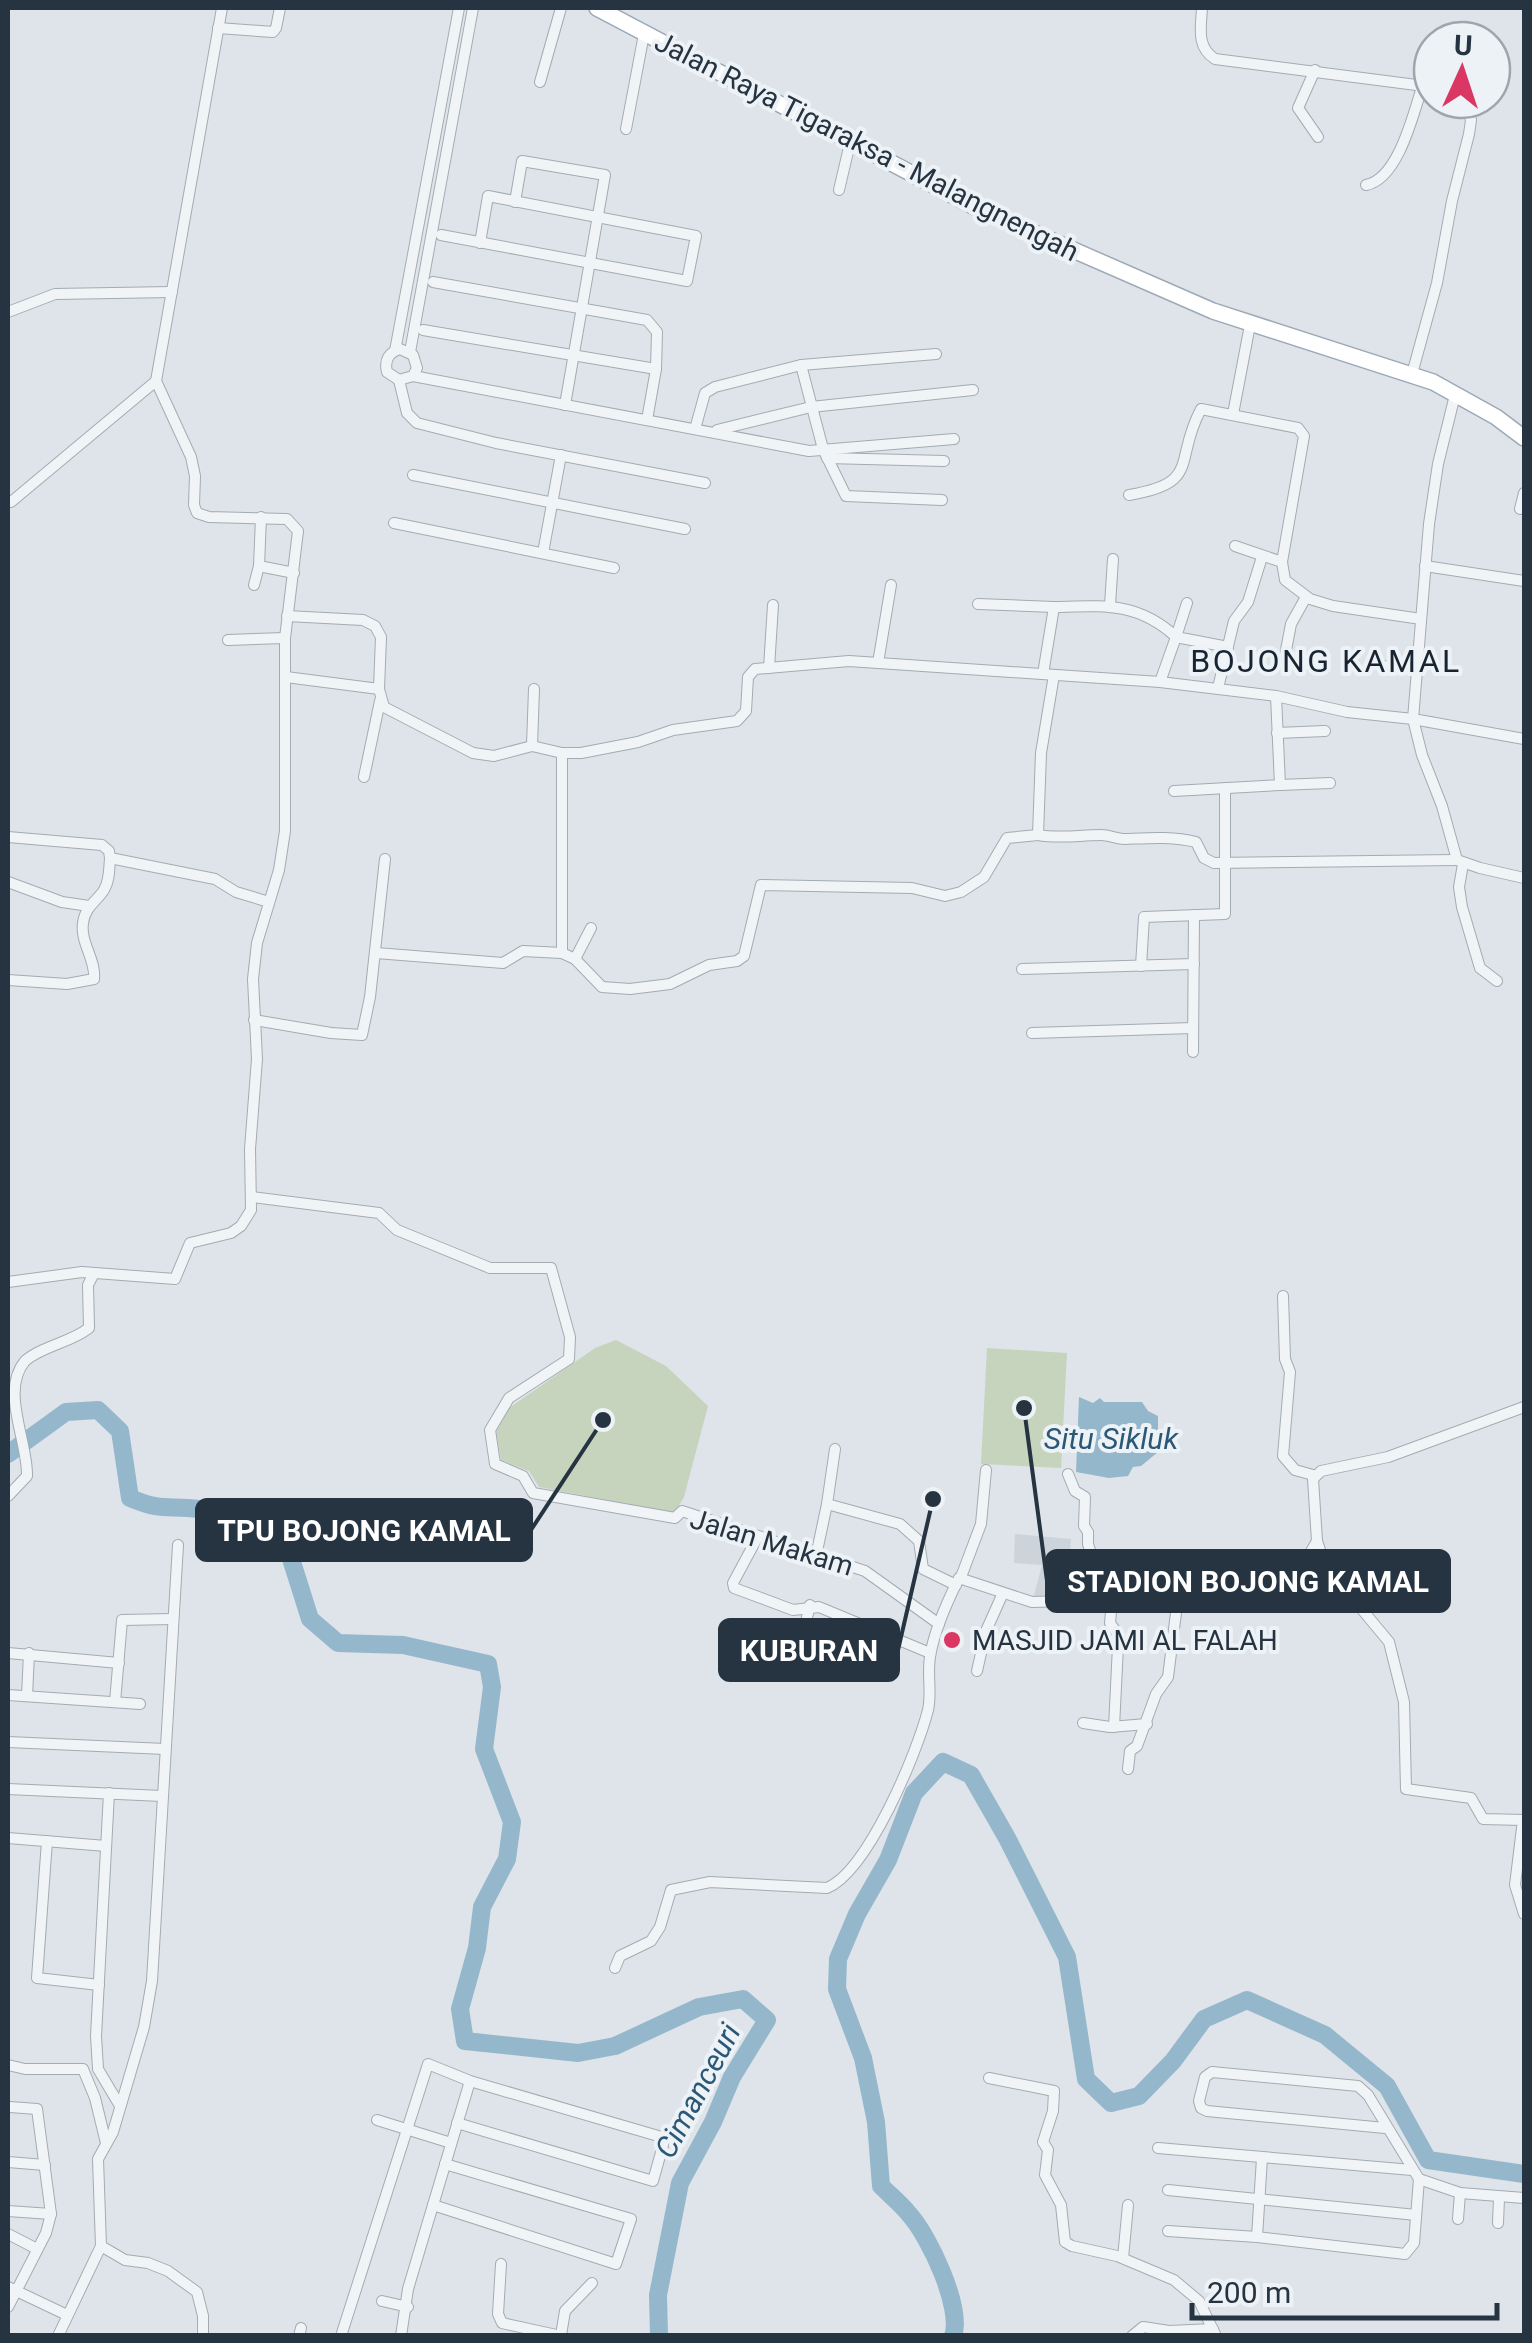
<svg xmlns="http://www.w3.org/2000/svg" width="1532" height="2343" font-family="Roboto,sans-serif">
  <rect width="100%" height="100%" fill="#dee4e9"/>
  <polygon fill="#ccd3db" points="1015,1534 1071,1539 1066,1599 1033,1599 1042,1565 1014,1563"/>
  <g fill="#c6d4be">
    <polygon points="616,1340 666,1366 708,1406 684,1497 675,1513 539,1487 529,1471 501,1460 496,1432 509,1408 595,1348"/>
    <polygon points="987,1348 1067,1353 1061,1468 981,1464"/>
  </g>
  <polygon fill="#95b7cc" points="1079,1397 1093,1403 1100,1398 1104,1402 1142,1402 1148,1411 1158,1416 1158,1452 1141,1466 1133,1467 1128,1476 1109,1478 1076,1472"/>
  <g fill="none" stroke-linecap="round" stroke-linejoin="round">
    <g stroke="#95b7cc" stroke-width="18">
      <path d="M 8,1454 L 66,1412 L 98,1410 L 120,1431 L 130,1498 C 163,1512 168,1505 199,1509 C 231,1513 258,1529 286,1543 L 310,1619 L 338,1643 L 403,1645 L 488,1664 L 492,1687 L 484,1749 L 512,1822 L 507,1859 L 482,1907 L 477,1948 L 460,2009 L 465,2041 L 578,2053 L 615,2046 L 699,2007 L 743,1999 L 767,2020 L 732,2077 L 713,2122 L 680,2183 L 658,2295 L 659,2336"/>
      <path d="M 953,2336 C 963,2308 929,2236 909,2214 C 901,2204 890,2195 881,2186 L 876,2122 L 863,2058 L 837,1989 L 838,1959 L 857,1914 L 888,1860 L 914,1793 L 943,1762 L 971,1775 L 1007,1838 L 1067,1957 L 1086,2079 L 1111,2103 L 1139,2096 L 1173,2061 L 1204,2019 L 1247,2000 L 1325,2035 L 1387,2086 L 1428,2160 L 1524,2174"/>
    </g>
    <defs>
      <g id="street">
        <path d="M 1202,8 C 1201,27 1196,47 1215,59 L 1432,87"/>
        <polyline points="218,28 273,32 276,28 280,8"/>
        <polyline points="1315,70 1298,108 1318,137"/>
        <polyline points="540,82 561,8"/>
        <polyline points="626,129 644,34"/>
        <path d="M 1366,185 C 1399,179 1414,111 1423,84"/>
        <polyline points="839,190 850,143"/>
        <polyline points="515,202 522,161 605,175 565,405"/>
        <polyline points="441,235 687,281 696,236 488,196 480,243"/>
        <polyline points="433,282 647,320 657,332 656,369"/>
        <polyline points="8,312 55,294 172,292"/>
        <polyline points="423,330 656,369 647,420"/>
        <polyline points="395,351 459,8"/>
        <polyline points="410,352 473,8"/>
        <polyline points="801,365 823,449 846,496 942,500"/>
        <polyline points="1412,374 1437,283 1452,201 1469,134 1471,120 1468,112 1456,100"/>
        <path d="M 413,376 L 417,368 L 413,355 L 400,349 C 389,352 384,360 387,372 L 399,380 L 413,376 L 809,451 L 954,439"/>
        <polyline points="399,380 407,413 417,423 496,443 705,483"/>
        <polyline points="1455,395 1438,464 1429,524 1413,719 1422,755 1442,806 1457,860 1480,868 1524,878"/>
        <polyline points="1233,414 1250,325"/>
        <polyline points="695,429 705,393 715,387 801,365 936,354"/>
        <polyline points="717,430 811,407 973,390"/>
        <polyline points="827,458 944,461"/>
        <polyline points="413,475 685,529"/>
        <path d="M 1129,495 C 1202,483 1173,461 1201,409 L 1298,428 L 1304,436 L 1282,562"/>
        <polyline points="11,502 156,381"/>
        <polyline points="1520,509 1524,493"/>
        <polyline points="394,523 614,568"/>
        <polyline points="1235,546 1282,562 1285,580 1310,599 1333,606 1421,619"/>
        <polyline points="543,553 561,455"/>
        <polyline points="259,566 294,573"/>
        <polyline points="1425,566 1524,581"/>
        <polyline points="254,585 259,566 261,517"/>
        <polyline points="1187,603 1176,637 1228,647"/>
        <polyline points="978,604 1054,607"/>
        <polyline points="1110,605 1113,559"/>
        <polyline points="287,616 363,620 375,626 381,637 379,689 384,707 473,753 494,756 532,746 562,753 581,753 638,742 673,730 737,721 746,711 748,677 755,669 849,661 1160,682 1276,696 1347,712 1413,719 1524,739"/>
        <polyline points="228,640 285,638"/>
        <polyline points="1286,650 1291,624 1306,597"/>
        <polyline points="878,663 891,585"/>
        <polyline points="1381,666 1416,668"/>
        <polyline points="769,668 773,605"/>
        <path d="M 1043,674 L 1054,607 C 1102,606 1137,601 1176,637 L 1160,682"/>
        <path d="M 1054,675 L 1041,753 L 1038,835 C 1061,839 1079,835 1101,835 C 1110,835 1116,839 1125,839 C 1149,838 1172,836 1196,842 L 1204,858 L 1214,863 L 1457,860"/>
        <polyline points="286,677 379,689"/>
        <polyline points="1218,688 1234,621 1248,602 1262,557"/>
        <polyline points="1277,733 1325,731"/>
        <polyline points="532,746 534,689"/>
        <polyline points="364,777 380,701"/>
        <polyline points="1280,785 1330,783"/>
        <polyline points="1174,791 1280,785 1276,696"/>
        <polyline points="8,837 102,845 109,851 110,858"/>
        <polyline points="1463,864 1459,887 1462,907 1480,968 1497,981"/>
        <polyline points="8,882 62,902 89,906"/>
        <polyline points="376,953 503,963 523,951 562,953 575,959 602,987 630,989 670,984 709,965 737,961 744,956 761,885 912,888 945,896 961,892 984,877 1007,838 1038,835"/>
        <polyline points="562,953 562,753"/>
        <polyline points="575,959 591,928"/>
        <polyline points="1141,966 1144,917 1225,914 1225,788"/>
        <polyline points="1022,969 1194,964"/>
        <path d="M 8,980 L 67,984 L 94,979 C 96,959 80,943 83,923 C 85,907 96,902 104,890 C 110,880 109,868 110,858 L 215,879 L 236,892 L 269,902"/>
        <polyline points="254,1020 331,1033 362,1035 370,997 385,859"/>
        <polyline points="1032,1033 1193,1028"/>
        <polyline points="1193,1052 1194,915"/>
        <polyline points="252,1197 379,1213 397,1230 490,1268 551,1268 570,1337 569,1359 509,1398 490,1430 495,1464 523,1476 533,1493 675,1518 682,1511 865,1571 939,1624"/>
        <polyline points="8,1282 82,1272 175,1279 190,1243 231,1233 241,1226 251,1210 250,1149 257,1059 253,979 257,943 279,870 285,831 285,638 298,531 287,519 209,517 197,513 194,505 195,476 191,457 156,381 222,8"/>
        <polyline points="1283,1296 1285,1359 1290,1372 1283,1456 1295,1470 1313,1475"/>
        <polyline points="1524,1407 1388,1457 1321,1471 1313,1479 1317,1541 1325,1565 1389,1642 1404,1702 1406,1789 1471,1798 1483,1819 1523,1820 1515,1885 1524,1914"/>
        <polyline points="835,1449 827,1504 900,1524 919,1541 923,1569 956,1585"/>
        <polyline points="1068,1474 1075,1491 1085,1497 1084,1526 1088,1532 1088,1544 1095,1566 1093,1600"/>
        <path d="M 8,1496 L 27,1476 C 28,1441 0,1391 25,1361 C 42,1346 70,1343 89,1328 L 88,1285 L 93,1275"/>
        <polyline points="755,1542 733,1583 734,1588 793,1610 819,1607 930,1653"/>
        <polyline points="816,1556 827,1504"/>
        <polyline points="961,1577 981,1524 986,1470"/>
        <polyline points="1112,1600 1110,1623 1117,1633 1118,1646 1114,1727"/>
        <polyline points="8,1653 119,1663"/>
        <polyline points="798,1654 810,1605"/>
        <polyline points="977,1671 986,1631 1003,1593"/>
        <polyline points="8,1695 140,1704"/>
        <polyline points="27,1696 29,1653"/>
        <polyline points="115,1702 122,1620 173,1619"/>
        <polyline points="1083,1723 1110,1727 1147,1724"/>
        <polyline points="8,1742 165,1749"/>
        <polyline points="1128,1769 1130,1751 1137,1746 1156,1694 1168,1677 1179,1589"/>
        <polyline points="8,1789 162,1796"/>
        <polyline points="109,1793 96,2036 98,2069 120,2106"/>
        <polyline points="8,1838 106,1846"/>
        <polyline points="47,1841 37,1978 99,1985"/>
        <path d="M 615,1968 L 620,1956 L 651,1941 L 660,1927 L 671,1890 L 710,1882 L 827,1888 C 868,1871 917,1753 928,1710 C 932,1693 927,1675 930,1657 C 934,1630 947,1602 959,1578 L 1032,1602 L 1104,1600 L 1151,1604 L 1185,1584 L 1251,1578 L 1295,1565 L 1309,1555 L 1317,1541"/>
        <polyline points="8,2065 25,2069 83,2069 95,2098 106,2143"/>
        <polyline points="989,2078 1054,2091 1053,2111 1043,2142 1048,2150 1045,2175 1061,2205 1065,2242 1072,2246 1117,2256 1174,2280 1199,2301 1216,2336"/>
        <polyline points="377,2120 451,2143"/>
        <polyline points="1385,2128 1207,2111 1201,2108 1199,2101 1205,2077 1212,2072 1358,2086 1368,2095 1419,2179 1460,2193 1524,2198"/>
        <polyline points="1158,2148 1412,2170"/>
        <polyline points="1262,2158 1257,2237 1405,2254 1414,2243 1419,2179"/>
        <polyline points="8,2162 45,2165"/>
        <polyline points="1168,2190 1416,2215"/>
        <polyline points="433,2205 616,2264 631,2219 445,2164"/>
        <polyline points="8,2211 51,2214"/>
        <polyline points="1458,2219 1460,2193"/>
        <polyline points="1498,2223 1499,2198"/>
        <polyline points="1168,2231 1257,2237"/>
        <polyline points="8,2234 37,2249"/>
        <polyline points="101,2246 125,2260 148,2263 168,2271 197,2292 203,2316 203,2336"/>
        <polyline points="1123,2258 1128,2205"/>
        <polyline points="501,2264 498,2314 502,2323 561,2336"/>
        <polyline points="8,2287 67,2315"/>
        <polyline points="382,2301 408,2307"/>
        <polyline points="8,2307 46,2233 51,2214 37,2109 10,2107"/>
        <polyline points="561,2335 565,2311 592,2283"/>
        <polyline points="58,2336 101,2246 98,2159 113,2132 144,2027 152,1981 178,1545"/>
        <polyline points="299,2336 301,2328"/>
        <polyline points="341,2336 428,2064 470,2081 665,2138 653,2181 457,2123"/>
        <polyline points="401,2336 408,2289 470,2081"/>
        <polyline points="1132,2336 1143,2327 1169,2331 1213,2329"/>
      </g>
      <polyline id="primary" points="597,8 977,208 1213,311 1433,382 1496,417 1524,438"/>
    </defs>
    <use href="#street" stroke="#a3abb3" stroke-width="12"/>
    <use href="#primary" stroke="#9ca9b6" stroke-width="18"/>
    <use href="#street" stroke="#f1f4f7" stroke-width="10"/>
    <use href="#primary" stroke="#fff" stroke-width="15"/>
  </g>
  <circle fill="#da3764" stroke="#edf2f6" stroke-width="4" cx="952" cy="1640" r="10"/>
  <g text-anchor="middle" stroke-width="8" stroke-linejoin="round" paint-order="stroke">
    <g font-size="28" fill="#263341" stroke="#edf2f6">
      <text transform="translate(867 146) rotate(27)" y="10">Jalan Raya Tigaraksa - Malangnengah</text>
      <text transform="translate(772 1542) rotate(17)" y="10">Jalan Makam</text>
    </g>
    <g font-size="28" fill="#263341" stroke="#edf2f6" text-anchor="start">
      <text x="972" y="1650">MASJID JAMI AL FALAH</text>
    </g>
    <g font-size="30" font-style="italic" fill="#2c5878" stroke="#edf2f6">
      <text x="1111" y="1449">Situ Sikluk</text>
      <text transform="translate(698 2091) rotate(-62)" y="10">Cimanceuri</text>
    </g>
    <g font-size="32" letter-spacing="2.5" fill="#182432" stroke="#edf2f6">
      <text x="1326" y="672">BOJONG KAMAL</text>
    </g>
  </g>
  <path fill="none" stroke="#263341" stroke-width="4" d="M603 1420L531 1530M1024 1408L1047 1581M933 1499L898 1650"/>
  <g fill="#263341" stroke="#edf2f6" stroke-width="4">
    <circle cx="603" cy="1420" r="10"/>
    <circle cx="1024" cy="1408" r="10"/>
    <circle cx="933" cy="1499" r="10"/>
  </g>
  <g fill="#263341" stroke="#263341" stroke-width="4">
    <rect x="197" y="1500" width="334" height="60" rx="10"/>
    <rect x="1047" y="1551" width="402" height="60" rx="10"/>
    <rect x="720" y="1620" width="178" height="60" rx="10"/>
  </g>
  <g font-size="30" text-anchor="middle" font-weight="bold" fill="#fff">
    <text x="364" y="1541">TPU BOJONG KAMAL</text>
    <text x="1248" y="1592">STADION BOJONG KAMAL</text>
    <text x="809" y="1661">KUBURAN</text>
  </g>
  <rect width="1532" height="2343" fill="none" stroke="#263341" stroke-width="20"/>
  <g transform="translate(1462 70) rotate(3)"><circle r="48" fill="#edf2f6" stroke="#9da6ae" stroke-width="2.5"/>
  <path d="M0-8L18 38L0 25L-18 38Z" fill="#da3764"/>
  <text y="-15" font-size="28" font-weight="bold" text-anchor="middle" fill="#263341">U</text>
  </g>
  <path d="M1192 2303v15h305v-15" fill="none" stroke="#263341" stroke-width="5"/>
  <text x="1207" y="2303" font-size="30" fill="#263341" stroke="#edf2f6" stroke-width="8" paint-order="stroke">200 m</text>
</svg>
